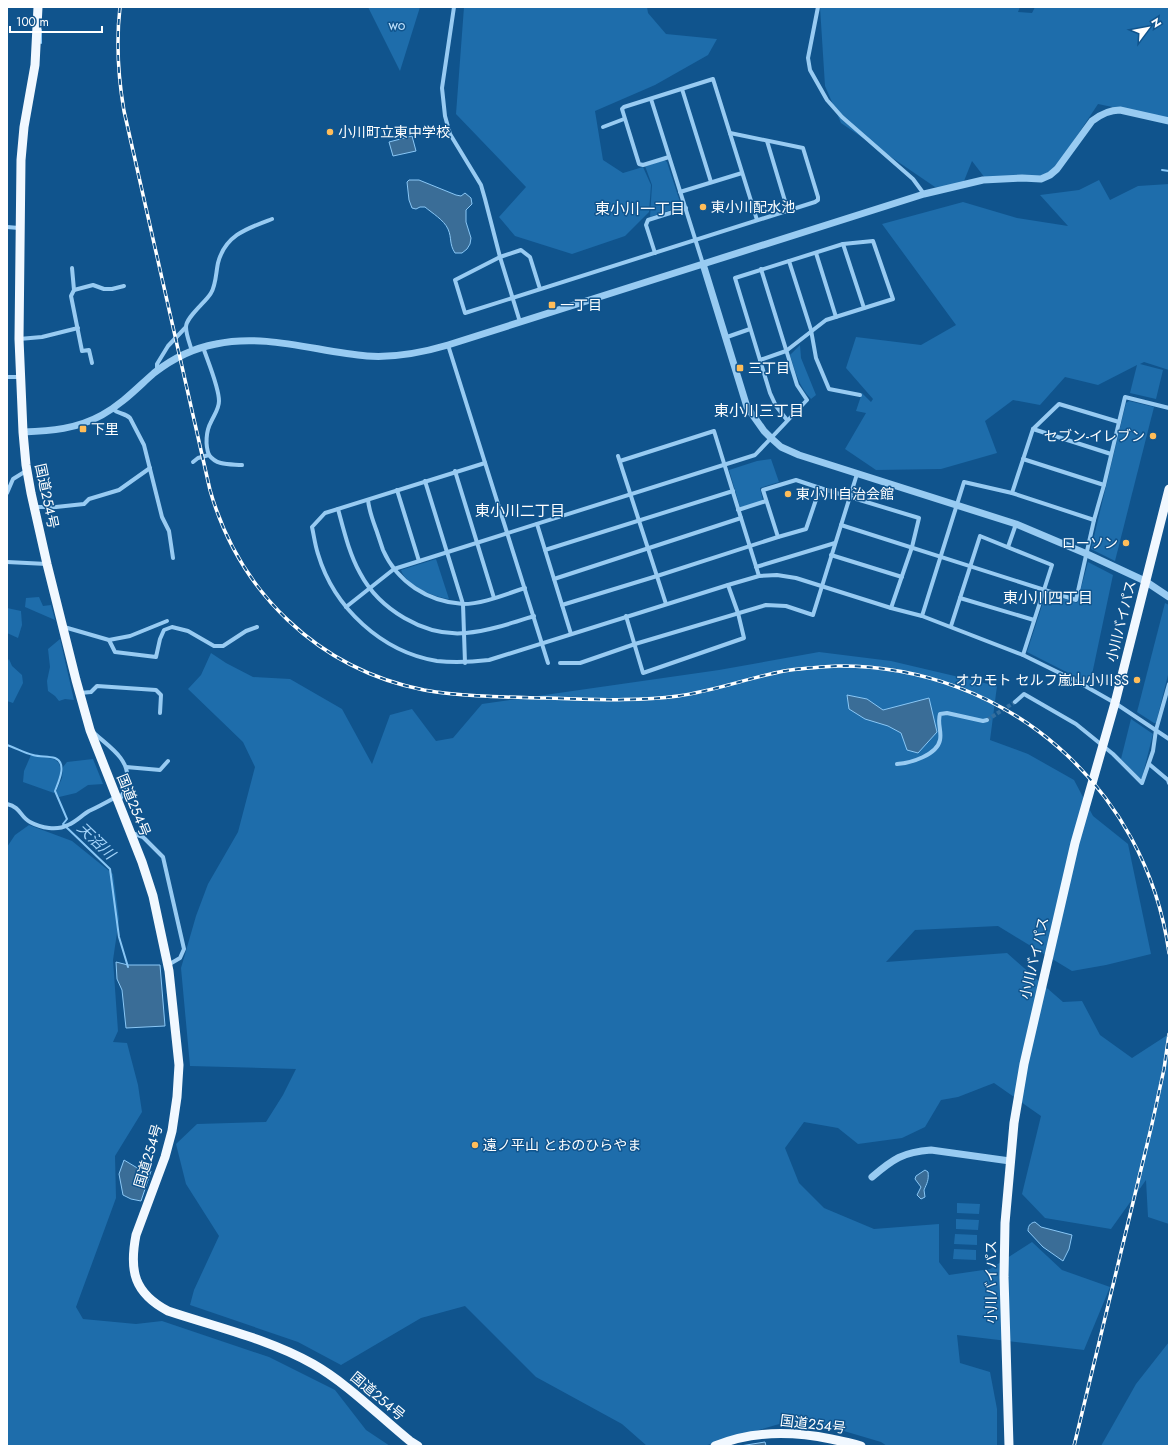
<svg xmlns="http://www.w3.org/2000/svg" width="1176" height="1453" font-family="Jost,'Noto Sans JP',sans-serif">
  <rect width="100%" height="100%" fill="#10548d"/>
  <g fill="#1e6dab">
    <polygon points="368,7 420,7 400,71"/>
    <polygon points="464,7 647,7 648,13 666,34 717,39 708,55 655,85 595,111 603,160 623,173 643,167 651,185 649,212 625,236 572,254 515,236 499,217 526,187 456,114"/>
    <polygon points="820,7 1020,7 1018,12 1032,13 1035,7 1169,7 1169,119 1098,104 1063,157 1046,176 985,178 972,161 962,186 935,187 841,123 825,86"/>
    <polygon points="664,160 667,162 681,205 679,207 650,217 652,185 645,166"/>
    <polygon points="1099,180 1110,200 1138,186 1169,184 1169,370 1144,362 1140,364 1163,370 1156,399 1130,393 1137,365 1098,385 1065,377 1040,405 1013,400 985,421 997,453 941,469 876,470 845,449 866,413 856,411 862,393 871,402 873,399 846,368 856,337 921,345 956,325 882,224 963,202 1017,218 1068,226 1040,195 1079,190"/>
    <path d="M 800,345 L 801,358 L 816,395 L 811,399 C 799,387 795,371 790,355 Z"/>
    <polygon points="1129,401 1154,407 1115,561 1091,549 1126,403"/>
    <polygon points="771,459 779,482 760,488 763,501 742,507 740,507 729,470 757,461"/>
    <path d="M 436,559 L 449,599 C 434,597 406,586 401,570 Z"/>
    <polygon points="1088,562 1113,575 1090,684 1027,652 1046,593 1077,603"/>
    <polygon points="39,597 43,606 51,605 55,620 25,607 26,598"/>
    <polygon points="1165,603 1169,605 1169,671 1156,723 1154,723 1137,712"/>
    <polygon points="7,608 21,611 22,625 18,638 7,633"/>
    <polygon points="60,639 74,700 65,699 59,701 55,696 48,691 47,681 50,667 48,649"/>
    <polygon points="819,652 891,661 997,686 990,740 1028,754 1074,780 1093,816 1128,844 1151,954 1106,965 1072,971 998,926 915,930 886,962 1007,953 1063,1002 1082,1001 1100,1035 1132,1058 1169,1034 1169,1224 1148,1217 1146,1180 1111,1229 1045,1218 1022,1194 1041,1116 994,1083 958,1097 941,1100 925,1127 902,1138 858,1144 838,1128 804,1122 785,1148 799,1183 824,1208 874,1229 939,1224 939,1262 949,1275 990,1269 1032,1242 1062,1270 1110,1287 1084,1350 957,1335 960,1363 990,1372 997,1409 997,1446 887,1446 881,1442 800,1418 704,1446 647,1446 622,1424 536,1377 465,1306 421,1318 341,1365 298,1342 190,1305 194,1290 219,1236 186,1184 176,1144 197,1124 266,1122 283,1095 296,1069 190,1066 181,968 196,916 208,884 238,832 255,767 243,742 188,689 201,675 211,653 226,663 253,677 290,679 342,709 372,764 390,715 412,709 436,741 453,738 482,704 719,670"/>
    <polygon points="9,659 12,666 22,675 23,683 13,703 7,701 7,662"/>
    <polygon points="1131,719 1153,734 1142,778 1141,779 1121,759"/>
    <path d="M 31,755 C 38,757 46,757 53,759 C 67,763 57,784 54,793 L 23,782 L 24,771 Z"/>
    <polygon points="93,759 103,784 88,785 76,793 59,797 56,792 62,778 63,767 67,762"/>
    <polygon points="29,825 72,841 113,874 119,919 113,960 118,1031 113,1042 127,1043 138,1085 142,1112 115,1156 116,1198 76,1307 83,1319 136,1324 162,1321 269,1357 335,1390 366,1430 390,1446 7,1446 7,847 15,835"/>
    <polygon points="957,1203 980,1204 979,1214 957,1213"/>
    <polygon points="956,1219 979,1220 978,1230 956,1229"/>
    <polygon points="955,1234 977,1235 977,1245 954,1244"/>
    <polygon points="954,1249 976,1250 976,1260 953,1259"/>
    <polygon points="1169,1342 1169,1446 1101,1446 1136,1384"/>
  </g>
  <g fill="#3a6d97" stroke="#89c7f6">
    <polygon points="412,136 416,151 393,156 389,142"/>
    <path d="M 409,180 L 419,180 L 456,195 L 461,196 L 465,193 L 471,198 L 472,204 L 466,210 L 466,222 L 471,238 L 470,244 L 467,249 L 462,253 L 455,253 C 449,244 452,238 448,229 C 444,220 432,213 425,207 L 420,207 L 416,209 L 412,208 L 409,200 L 407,182 Z"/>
    <polygon points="847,695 867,699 883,710 929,698 937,732 918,753 907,750 901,733 888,726 865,719 849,709"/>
    <polygon points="116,962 128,965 160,965 165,1026 126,1028 122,990 117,979"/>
    <polygon points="124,1160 139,1169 151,1171 141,1201 131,1199 123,1195 119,1174"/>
    <path d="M 925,1170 L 928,1172 C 929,1180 927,1183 924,1190 L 925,1197 L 921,1199 L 917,1195 L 921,1187 L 915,1179 L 916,1176 Z"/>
    <path d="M 1035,1222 L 1041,1227 L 1072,1235 L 1069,1249 L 1063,1261 L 1043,1247 L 1028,1231 C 1028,1226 1030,1223 1035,1222 Z"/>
    <polygon points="765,1442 766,1446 740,1446"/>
  </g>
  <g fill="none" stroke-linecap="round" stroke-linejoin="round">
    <g stroke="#89c7f6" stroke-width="2">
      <polyline points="41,43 41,30"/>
      <polyline points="1162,170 1169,171"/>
      <path d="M 7,745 C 16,748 24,753 33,755 C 40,757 48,756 55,758 C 68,763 58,783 55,791 L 67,819 L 63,824 L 110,869 L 119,937 L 128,967"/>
    </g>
    <polyline stroke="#346e9e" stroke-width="4" stroke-dasharray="4 2" stroke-linecap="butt" points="987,720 1015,702"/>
    <g stroke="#98cbf2" stroke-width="4">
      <polyline points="454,7 442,88 445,116 450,134 481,185 485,199 500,257 520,322"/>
      <polyline points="818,7 808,58 810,70 827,100 842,117 913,179 924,194"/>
      <polyline points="682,89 711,182"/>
      <polyline points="651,99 703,264"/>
      <polyline points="603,127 624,119"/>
      <polyline points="767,141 788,211"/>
      <polyline points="669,157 643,165 639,164 622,109 624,107 713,79 757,220"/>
      <polyline points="680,192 742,173"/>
      <polyline points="7,227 19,228"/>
      <polygon points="873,241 893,299 826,320 786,351 760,360 735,278 843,244"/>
      <polyline points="843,244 864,308"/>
      <polyline points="655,253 646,225 648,220 686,208"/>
      <polyline points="816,253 836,317"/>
      <polyline points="789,261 811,330 816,358 829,389 860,395"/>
      <polyline points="72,268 74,290 71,296 82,351 89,350 92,363"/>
      <polyline points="540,289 530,257 521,250 500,257 455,280 465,313 815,202 818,200 818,197 803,148 730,133"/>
      <polyline points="74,290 93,285 104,289 112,289 124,286"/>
      <polyline points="727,337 750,329"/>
      <polyline points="19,339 42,337 78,328"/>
      <polyline points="448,345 548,663"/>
      <path d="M 203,347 C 208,362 219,387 219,401 C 219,409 214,415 211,422 C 206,431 205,445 209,455"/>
      <path d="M 192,351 C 190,344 186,335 186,327 C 186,317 206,302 211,293 C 216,285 216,272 218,263 C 225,235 248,228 272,219"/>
      <polyline points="760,360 770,393 776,406 787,420"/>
      <polyline points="157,371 157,364 168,346 186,327"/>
      <polyline points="7,377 21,377"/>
      <path d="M 113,409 C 118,414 125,413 130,418 L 144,445 L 162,517 L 169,531 L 173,558"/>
      <polyline points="1033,429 1111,454"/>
      <polyline points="618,456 666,604"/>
      <polyline points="1023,459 1104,485"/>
      <polyline points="620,461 714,431 759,576"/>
      <path d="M 193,462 L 198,458 L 209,455 C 217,466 230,464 242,465"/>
      <path d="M 485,463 L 325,513 L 312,527 C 314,536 315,545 318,554 C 334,608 382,652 437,661 C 455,663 472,662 489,660 L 728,585 L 759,576 L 777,575 L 796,578 L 891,608 L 922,616 L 1023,655 L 1078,682 L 1115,703 L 1169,739"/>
      <polyline points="455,471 494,598"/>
      <polyline points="425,481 463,604 465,663"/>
      <polyline points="397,490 419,561"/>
      <polyline points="7,493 13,479 26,471"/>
      <polyline points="1012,493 1033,429 1059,404 1119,422"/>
      <path d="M 368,500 C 369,511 373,521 377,532 C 379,538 381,544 383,550 C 397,582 428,602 463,604 C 483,604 506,594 525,588"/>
      <polyline points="35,507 56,507 84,504 89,499 119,490 150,468"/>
      <path d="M 338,509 C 344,531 349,553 360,573 C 379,609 424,637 466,633 C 489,631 512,623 534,616"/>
      <polyline points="738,510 766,501"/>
      <polyline points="537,524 571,634"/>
      <polyline points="841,525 1076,600 1094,520 1104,485 1125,397 1169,408"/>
      <polyline points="778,537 763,490 796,480 820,488"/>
      <polyline points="1008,547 1016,524"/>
      <polyline points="545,550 733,491"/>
      <polyline points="831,555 902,577"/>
      <polyline points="7,562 47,564"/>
      <polyline points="756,567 835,543"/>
      <polyline points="554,579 741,518"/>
      <polyline points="960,598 1034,620"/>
      <polyline points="562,605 657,576 778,537 806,529 820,488 919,518 912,547 891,608"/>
      <polyline points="346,607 394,569 755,455 807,400 797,385 761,269"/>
      <polyline points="626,616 643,673 744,638 738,613 728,585"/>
      <polyline points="922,616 964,482 1012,493 1094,520"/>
      <polyline points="951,626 980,536 1052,565 1023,655"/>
      <polyline points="64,627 109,640 130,636 167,621"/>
      <polyline points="109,640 115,652 156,657 160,639 164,630 172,627 188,631 214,646 223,646 246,631 257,627"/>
      <polyline points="560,663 580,663 635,644 766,605 786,606 813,615 857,474"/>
      <polyline points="80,693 91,692 97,686 156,690 161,695 160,713"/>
      <polyline points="1015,702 1024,694 1076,724 1113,754 1142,783 1153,751 1156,730 1169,684"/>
      <path d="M 94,733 C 108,746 130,759 127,780 C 126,787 122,795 119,802"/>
      <path d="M 897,764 C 911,763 937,755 940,740 C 942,731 937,723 940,714 L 947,713 L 983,721 L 987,720"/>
      <polyline points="1149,764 1168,780 1169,783"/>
      <polyline points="126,767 160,770 168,761"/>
      <path d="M 7,804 C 21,807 20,817 30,822 C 41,828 57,831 68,825 C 76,822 82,815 89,811 C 98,807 107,802 116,797"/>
      <polyline points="132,833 143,837 163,857 184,949 180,958 168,965"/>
    </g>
    <g stroke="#98cbf2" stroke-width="7">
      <path d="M 703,264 L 924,194 L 983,180 L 1022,178 L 1041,179 L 1050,175 L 1057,169 L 1092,121 C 1101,114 1109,110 1120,110 L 1169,121"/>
      <path d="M 23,432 C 51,431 77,429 102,415 C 122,404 137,388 154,373 C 172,359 194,348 216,344 C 265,333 318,352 367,356 C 395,358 421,353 448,345 L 703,264 L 747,407 L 764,431 L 771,438 L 781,447 L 799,455 L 1016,524 L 1087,554 L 1145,581 L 1169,597"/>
      <path d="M 872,1177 C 893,1159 903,1152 931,1150 L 1010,1161"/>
    </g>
    <g stroke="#f1f8ff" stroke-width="9">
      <path d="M 38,7 L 35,65 L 24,127 L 21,160 L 19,339 L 23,432 L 26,465 L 31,493 L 47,564 L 76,680 L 90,730 L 142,862 L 153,896 L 169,971 L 179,1065 L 177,1097 L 172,1131 L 165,1157 L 136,1235 C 129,1271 134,1293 168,1311 C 216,1327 269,1339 313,1364 C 348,1384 379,1416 410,1441 L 418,1446"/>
      <path d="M 715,1446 C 753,1430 792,1431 831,1439 C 841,1441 851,1443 861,1446"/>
      <polyline points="1009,1446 1004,1277 1005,1223 1014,1123 1024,1064 1075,843 1115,703 1169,489"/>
    </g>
    <defs>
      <g id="rail">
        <path d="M 120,7 C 116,42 118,76 124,111 L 210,490 C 239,592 318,669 424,690 C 464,697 505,697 545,698 C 589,699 634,702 678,696 C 714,691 748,678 784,671 C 802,668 820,667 838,666 C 1006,665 1146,787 1169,953"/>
        <polyline points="1074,1446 1152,1124 1164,1069 1169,1034"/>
      </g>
    </defs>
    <use href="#rail" stroke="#fff" stroke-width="3.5"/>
    <use href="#rail" stroke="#10548d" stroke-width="2" stroke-dasharray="6" stroke-linecap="butt"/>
  </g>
  <g fill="#ffbd59" stroke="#10548d" stroke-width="1.5">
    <circle cx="330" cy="132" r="4"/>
    <circle cx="703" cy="207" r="4"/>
    <rect x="548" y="301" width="8" height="8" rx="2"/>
    <rect x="736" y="364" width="8" height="8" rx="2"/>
    <rect x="79" y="425" width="8" height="8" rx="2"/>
    <circle cx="1153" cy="436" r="4"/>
    <circle cx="788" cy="494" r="4"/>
    <circle cx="1126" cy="543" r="4"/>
    <circle cx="1137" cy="680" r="4"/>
    <circle cx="475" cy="1145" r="4"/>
  </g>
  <g text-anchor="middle" stroke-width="3" stroke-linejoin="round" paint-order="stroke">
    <g font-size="14" fill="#bfe2fd" stroke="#10548d">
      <text x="397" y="30">wo</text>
    </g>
    <g font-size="14" fill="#fff" stroke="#10548d" text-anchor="start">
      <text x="338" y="137">小川町立東中学校</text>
      <text x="711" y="212">東小川配水池</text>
      <text x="560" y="310">一丁目</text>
      <text x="748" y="373">三丁目</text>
      <text x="91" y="434">下里</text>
      <text x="1145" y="441" text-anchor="end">セブン-イレブン</text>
      <text x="796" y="499">東小川自治会館</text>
      <text x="1118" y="548" text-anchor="end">ローソン</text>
      <text x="1129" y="685" text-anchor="end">オカモト セルフ嵐山小川SS</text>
      <text x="483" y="1150">遠ノ平山 とおのひらやま</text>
    </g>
    <g font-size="14" fill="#fff" stroke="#10548d">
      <text transform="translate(47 496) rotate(78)" y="5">国道254号</text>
      <text transform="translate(1121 621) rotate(-76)" y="5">小川バイパス</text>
      <text transform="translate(134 805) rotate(68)" y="5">国道254号</text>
      <text transform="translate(1034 958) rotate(-77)" y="5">小川バイパス</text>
      <text transform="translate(148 1156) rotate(-73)" y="5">国道254号</text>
      <text transform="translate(991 1282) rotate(-90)" y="5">小川バイパス</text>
      <text transform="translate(378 1396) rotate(40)" y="5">国道254号</text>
      <text transform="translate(813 1424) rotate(7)" y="5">国道254号</text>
    </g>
    <g font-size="15" fill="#fff" stroke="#10548d">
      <text x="640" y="214">東小川一丁目</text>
      <text x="759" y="416">東小川三丁目</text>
      <text x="520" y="516">東小川二丁目</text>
      <text x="1048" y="603">東小川四丁目</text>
    </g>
    <g font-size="15" font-style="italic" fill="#a3d4fa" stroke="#10548d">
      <text transform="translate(96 841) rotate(44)" y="5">天沼川</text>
    </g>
  </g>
  <rect width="1176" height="1453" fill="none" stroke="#ffffff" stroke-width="16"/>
  <g transform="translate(1148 28) rotate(58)" stroke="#10548d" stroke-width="3" paint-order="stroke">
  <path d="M0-3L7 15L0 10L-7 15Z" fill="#ffffff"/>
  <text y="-6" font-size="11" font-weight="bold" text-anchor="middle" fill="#ffffff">N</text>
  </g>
  <path d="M10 26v6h92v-6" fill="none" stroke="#ffffff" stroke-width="2"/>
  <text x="16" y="26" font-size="12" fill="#ffffff" stroke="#10548d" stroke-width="3" paint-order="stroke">100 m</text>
</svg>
